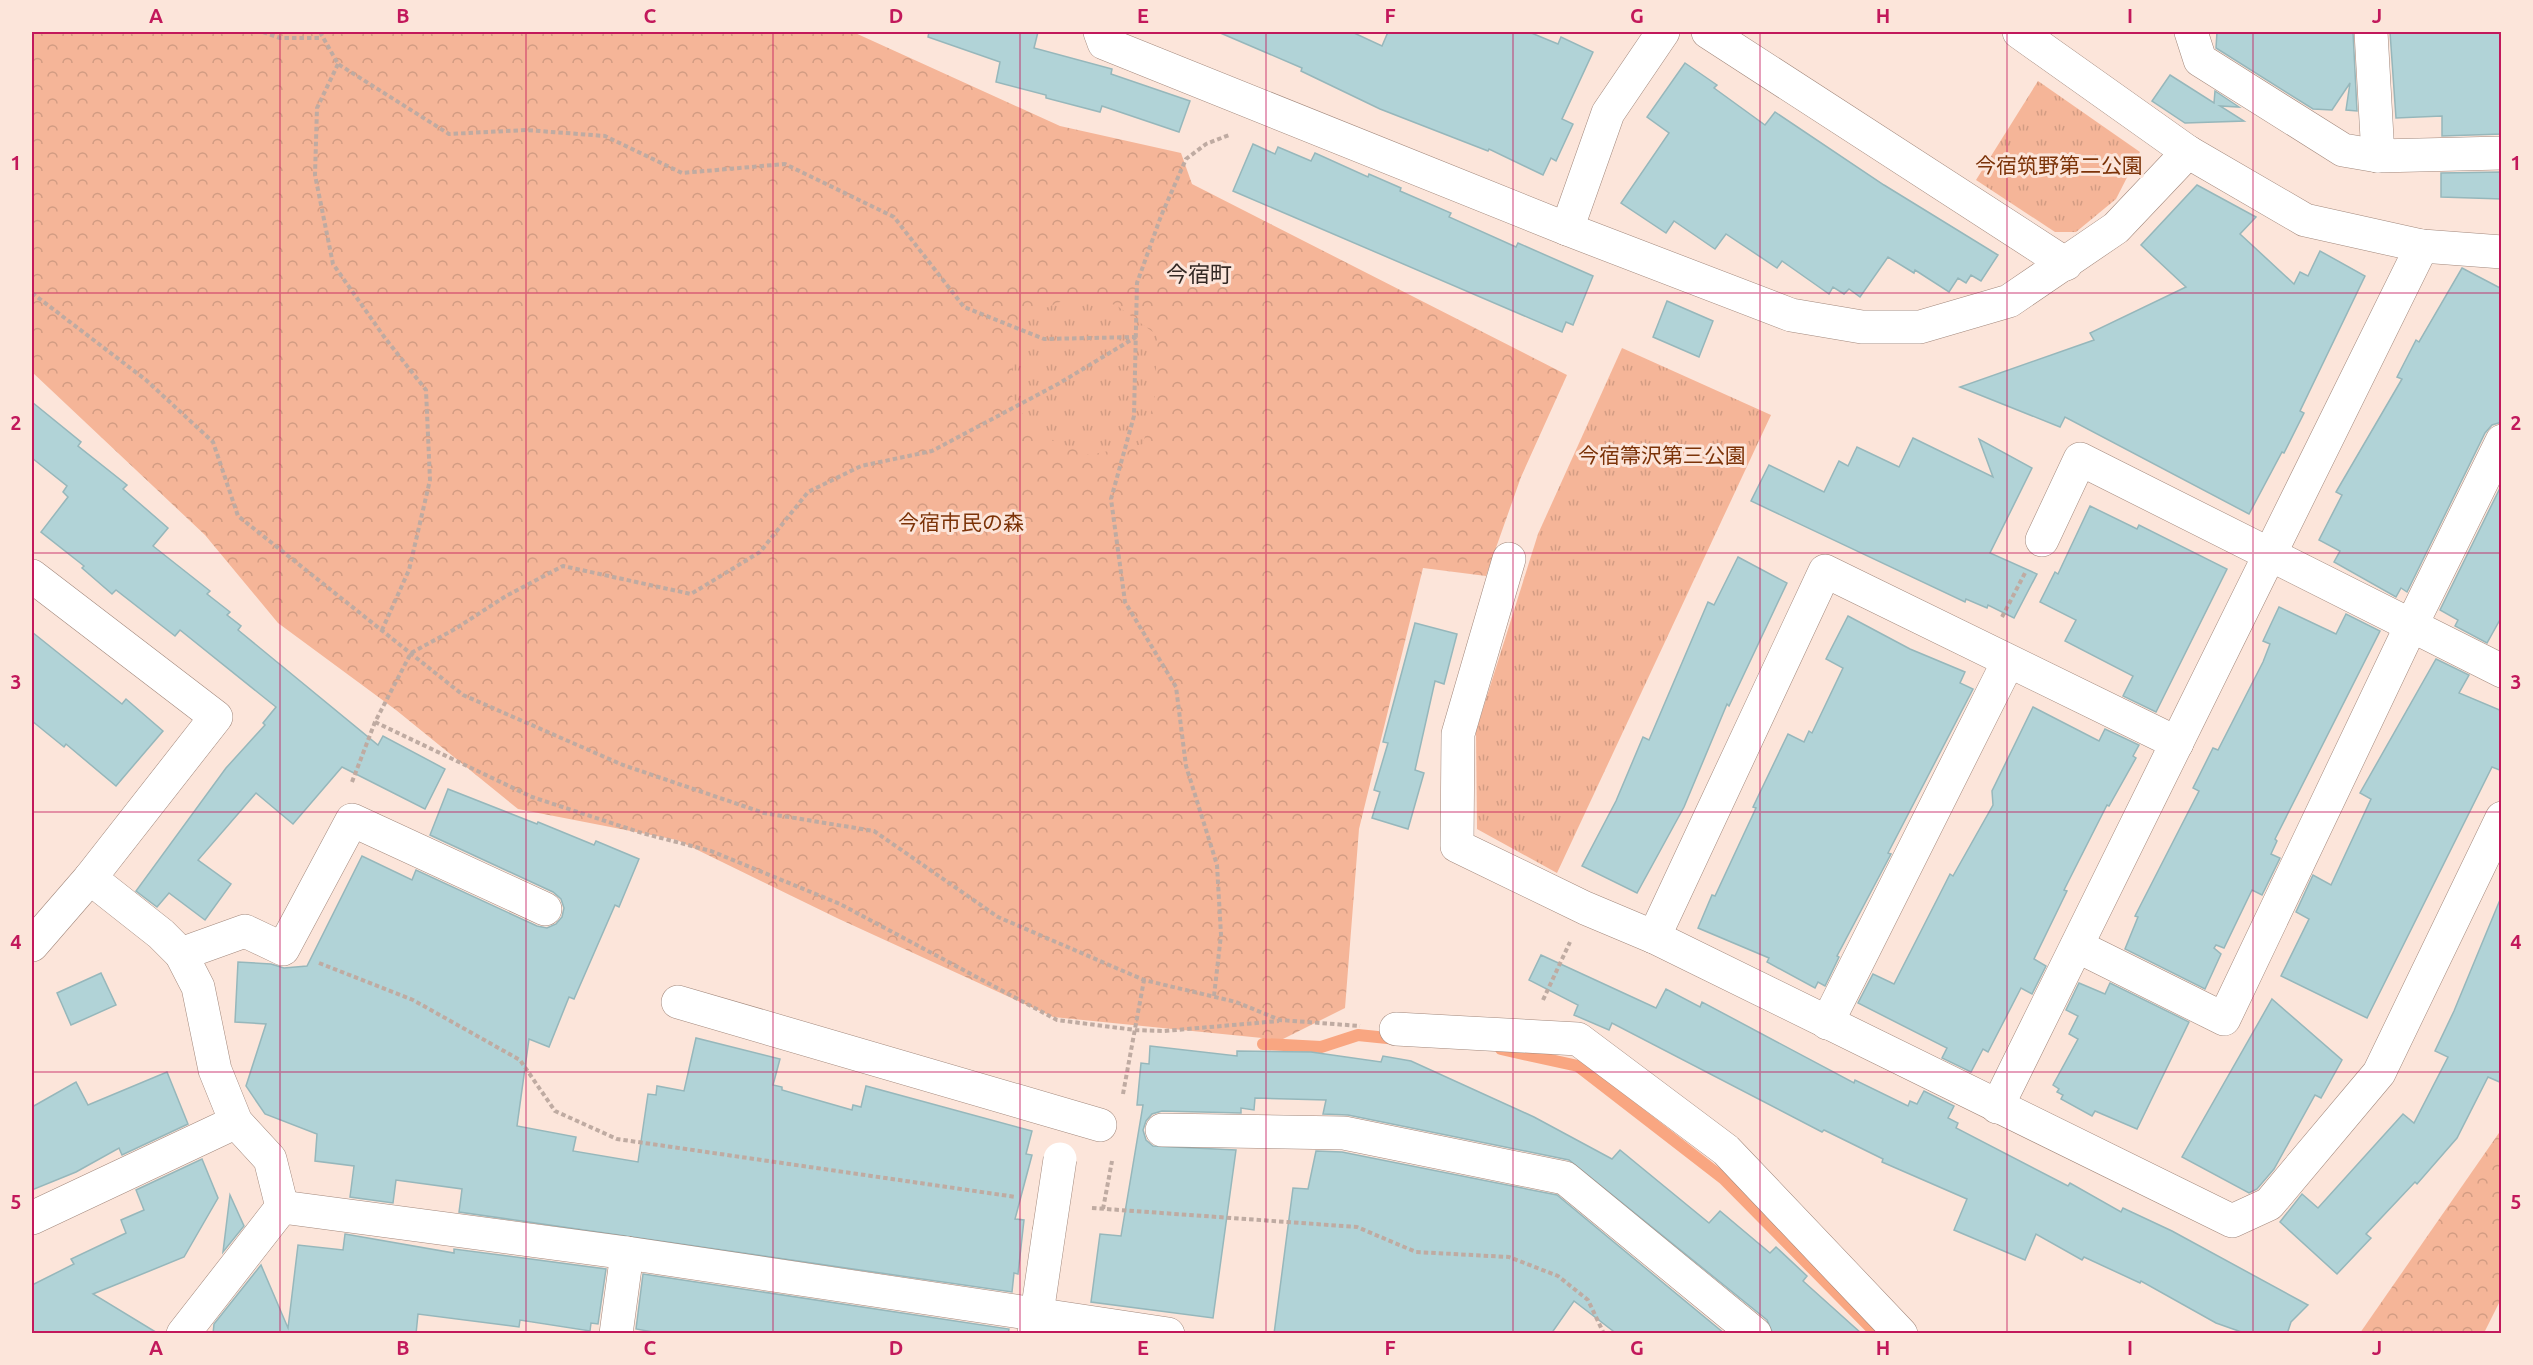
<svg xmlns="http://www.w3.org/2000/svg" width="2533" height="1365" font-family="Ubuntu,'Noto Sans JP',sans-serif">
  <defs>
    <pattern id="forest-crowns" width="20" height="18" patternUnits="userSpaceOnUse" patternTransform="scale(1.5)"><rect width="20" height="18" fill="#f5b598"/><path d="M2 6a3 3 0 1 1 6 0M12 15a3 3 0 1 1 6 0" fill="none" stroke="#d29c83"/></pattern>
    <pattern id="park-tufts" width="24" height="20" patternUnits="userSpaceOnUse" patternTransform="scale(1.5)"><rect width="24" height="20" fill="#f5b598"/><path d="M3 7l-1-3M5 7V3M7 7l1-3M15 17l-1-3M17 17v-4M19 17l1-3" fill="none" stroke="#d29c83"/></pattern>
  </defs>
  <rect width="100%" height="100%" fill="#fce5da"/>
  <g fill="url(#forest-crowns)">
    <polygon points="32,32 853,32 1060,126 1181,153 1192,184 1567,375 1521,477 1486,576 1423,568 1359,829 1345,1008 1281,1040 1053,1017 839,919 677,840 518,809 396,710 278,623 205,535 32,372"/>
    <polygon points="2501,1130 2501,1299 2484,1333 2360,1333"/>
  </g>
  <g fill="url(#park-tufts)">
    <polygon points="2038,81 2140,152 2116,199 2076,232 2055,232 1976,180"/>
    <polygon points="1074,296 1116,305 1157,335 1155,396 1143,444 1089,455 1033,432 1007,387 1027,316"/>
    <polygon points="1622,348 1771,415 1557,873 1477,829 1476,731 1538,534"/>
  </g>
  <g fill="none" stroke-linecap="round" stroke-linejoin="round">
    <g stroke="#f9a681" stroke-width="12">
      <polyline points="1263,1044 1321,1047 1358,1035 1397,1039"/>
      <polyline points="1501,1049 1578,1066 1724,1179 1877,1334"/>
    </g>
  </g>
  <g fill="#b1d3d7" stroke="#96b7bb" stroke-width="1.5">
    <polygon points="929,32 1038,32 1034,48 1112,69 1111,74 1190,101 1179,132 1102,106 1100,112 1046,98 1046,95 996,82 1000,62 928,37"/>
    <polygon points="1218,32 1352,32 1382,46 1388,32 1529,32 1558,44 1561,37 1593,52 1562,119 1573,124 1556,161 1551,158 1543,175 1489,149 1488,151 1380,109 1301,71 1302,68"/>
    <polygon points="2217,32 2353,32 2357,111 2346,110 2350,83 2332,110 2313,109 2216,48"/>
    <polygon points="2390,32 2502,32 2502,134 2442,136 2442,116 2396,118"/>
    <polygon points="1685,63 1717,85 1714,88 1765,125 1775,112 1884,185 1998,255 1981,281 1971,275 1966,283 1958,278 1949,292 1915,270 1914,273 1888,257 1860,297 1849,289 1844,294 1833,287 1829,294 1782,261 1777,268 1726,234 1715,249 1674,221 1666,233 1621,203 1669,133 1647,117"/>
    <polygon points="2170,75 2214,103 2215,91 2239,107 2220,106 2244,121 2185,123 2152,101"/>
    <polygon points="1253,144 1275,154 1278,147 1311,161 1315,153 1368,177 1369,174 1401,188 1400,191 1451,213 1449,217 1516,247 1518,243 1593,276 1573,325 1566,322 1562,332 1233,191"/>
    <polygon points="2502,172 2502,199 2441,197 2441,173"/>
    <polygon points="2197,185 2256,217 2240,234 2294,284 2300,272 2308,276 2320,251 2365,276 2300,411 2304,413 2284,453 2282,452 2249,514 2065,417 2060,427 1960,387 2094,340 2090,333 2186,287 2141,245"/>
    <polygon points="2462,268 2502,289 2502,422 2492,425 2485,433 2407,592 2401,588 2396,597 2334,562 2340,551 2319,540 2342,495 2336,492 2402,379 2397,377 2416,340 2419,342"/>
    <polygon points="1667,301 1713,321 1699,357 1653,337"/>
    <polygon points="32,402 81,442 78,446 127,485 123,489 168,528 153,546 210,591 207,594 230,612 227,615 241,626 238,630 378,745 383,736 445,769 425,809 342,767 293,824 256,793 198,860 231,884 205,920 169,893 157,907 136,891 226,768 265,725 263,723 276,707 180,630 175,636 116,590 112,594 82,568 84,566 41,532 68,497 63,492 67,486 32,458"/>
    <polygon points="1913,438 1993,477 1979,439 2032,468 1990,553 2037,574 2014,618 1988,605 1987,608 1966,599 1965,602 1751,501 1769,465 1824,492 1839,461 1848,466 1857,447 1899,467"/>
    <polygon points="2502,484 2502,616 2487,643 2455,626 2458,620 2440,610"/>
    <polygon points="2090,506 2137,529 2139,525 2227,569 2156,712 2123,696 2133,676 2065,641 2076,620 2040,602 2055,572 2058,574"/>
    <polygon points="1738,557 1787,583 1729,706 1727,704 1684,807 1637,893 1582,866 1616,801 1643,737 1649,740 1708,602 1714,605"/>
    <polygon points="2279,607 2336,634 2346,614 2380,631 2275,839 2277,841 2271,854 2280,858 2262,895 2252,890 2224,948 2216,945 2214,948 2221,954 2205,989 2125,949 2138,917 2135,916 2199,791 2193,788 2213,748 2218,750 2263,662 2270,644 2263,641"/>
    <polygon points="1848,616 1910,649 1965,672 1960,683 1973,689 1888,853 1891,854 1837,956 1839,957 1825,986 1818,982 1815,988 1767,962 1769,958 1698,928 1712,895 1715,896 1756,808 1753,807 1788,734 1804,742 1809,731 1812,733 1843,668 1826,659"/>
    <polygon points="1415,623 1457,634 1444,684 1435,681 1415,770 1424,773 1408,829 1372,818 1380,792 1374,790 1388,743 1383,742"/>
    <polygon points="32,632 122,704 126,699 163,731 116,786 66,744 64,747 32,721"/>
    <polygon points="2436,659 2469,675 2459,693 2502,711 2502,771 2492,767 2367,1018 2281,976 2309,919 2296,912 2313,875 2331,885 2371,799 2360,793"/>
    <polygon points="2033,707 2099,741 2105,729 2139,745 2133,756 2136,758 2109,806 2107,805 2064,890 2067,891 2034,959 2046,966 2032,994 2021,988 1988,1052 1983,1049 1971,1072 1942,1058 1947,1048 1858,1003 1873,974 1894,984 1946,882 1950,874 1953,876 1993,805 1992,791"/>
    <polygon points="448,789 537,824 538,822 594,845 596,841 639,859 619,907 615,905 574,999 569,997 549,1047 529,1039 517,1126 576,1137 573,1151 638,1162 648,1094 656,1095 657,1086 684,1091 696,1038 780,1059 773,1085 782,1087 782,1090 852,1110 853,1105 861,1107 866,1086 1032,1131 1026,1154 1032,1155 1015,1219 1024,1220 1018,1274 1014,1273 1012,1292 459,1212 462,1189 396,1180 393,1203 350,1197 354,1166 315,1161 317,1134 265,1114 246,1086 266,1024 235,1022 238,962 271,964 284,968 307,966 362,856 412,880 416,870 537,926 547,928 556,924 562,917 564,908 561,899 553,892 430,835"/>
    <polygon points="2502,895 2502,1083 2488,1077 2457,1138 2417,1184 2415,1182 2366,1234 2371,1238 2337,1274 2280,1222 2302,1194 2318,1208 2403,1114 2414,1123 2448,1057 2435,1051 2454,1011"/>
    <polygon points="1541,955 1656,1008 1666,989 1700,1007 1702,1002 1854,1083 1855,1080 1908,1106 1910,1101 1917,1104 1924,1091 1954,1106 1948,1118 1958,1123 1956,1128 2068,1186 2070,1183 2121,1212 2123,1208 2172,1231 2308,1305 2291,1322 2287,1334 2247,1334 2216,1323 2141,1281 2140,1283 2084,1257 2082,1260 2036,1234 2025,1260 1954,1230 1967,1199 1882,1162 1883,1159 1824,1130 1822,1132 1612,1023 1609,1030 1574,1015 1578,1005 1529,980"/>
    <polygon points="101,973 116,1005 71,1025 57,993"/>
    <polygon points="2079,983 2105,994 2110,983 2189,1022 2137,1129 2095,1111 2092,1116 2061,1099 2063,1095 2057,1092 2059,1089 2053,1085 2078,1039 2069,1034 2078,1016 2066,1010"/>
    <polygon points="2272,999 2342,1060 2321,1098 2315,1095 2274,1169 2257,1189 2249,1193 2182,1157"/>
    <polygon points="1150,1046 1237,1056 1237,1051 1311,1052 1381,1062 1383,1056 1411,1061 1534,1117 1612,1159 1620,1150 1709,1223 1720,1211 1770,1253 1776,1247 1807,1276 1803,1281 1862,1334 1773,1334 1767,1320 1569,1160 1348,1115 1323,1114 1326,1100 1255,1098 1254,1110 1241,1108 1241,1113 1162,1111 1152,1114 1146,1121 1143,1130 1146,1140 1153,1146 1236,1150 1213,1318 1091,1302 1100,1234 1121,1236 1143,1105 1137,1105 1141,1063 1149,1064"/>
    <polygon points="167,1072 188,1124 122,1155 119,1148 76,1172 32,1190 32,1107 76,1082 88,1105"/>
    <polygon points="1316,1151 1342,1152 1557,1195 1725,1334 1617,1334 1574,1301 1551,1334 1274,1334 1293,1188 1308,1189"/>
    <polygon points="202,1159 218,1198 184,1257 93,1294 159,1334 32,1334 32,1285 74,1264 71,1259 126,1233 121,1220 144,1210 136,1190"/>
    <polygon points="230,1195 244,1226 223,1252"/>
    <polygon points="345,1234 454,1253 454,1249 606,1269 598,1324 591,1323 590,1331 520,1320 519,1327 418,1314 416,1334 213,1334 214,1324 261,1265 288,1328 298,1245 343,1250"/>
    <polygon points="643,1274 1009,1329 1008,1334 664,1334 636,1329"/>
  </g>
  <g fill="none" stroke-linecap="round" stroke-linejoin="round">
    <defs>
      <g id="minor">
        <polyline points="1100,32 1104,43 1567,229 1791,315 1862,327 1920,327 2009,301 2116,228 2188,152"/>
        <polyline points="1708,32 2066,264"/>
        <polyline points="2019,32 2188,152 2305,220 2422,246 2502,252"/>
        <polyline points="2191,32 2200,60 2343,150 2378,156"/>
        <polyline points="2371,32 2378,156 2502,153"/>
        <polyline points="1567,229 1608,113 1663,32"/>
        <polyline points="2042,540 2080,459 2502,671"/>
        <polyline points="1509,559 1458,734 1457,846 1585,908 1654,937 2232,1221 2269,1204 2379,1073 2502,818"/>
        <polyline points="32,576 216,717 90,878 32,945"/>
        <polyline points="90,878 161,934 181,954 198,987 215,1070 236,1122 270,1159 282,1207 183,1334"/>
        <polyline points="1654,937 1825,571 2177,743"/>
        <polyline points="2077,946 2224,1019 2411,626 2502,441"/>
        <polyline points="181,954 245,931 283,949 352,820 545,909"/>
        <polyline points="678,1002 1100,1125"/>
        <polyline points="1827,1023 2008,662"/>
        <polyline points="1396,1029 1578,1039 1726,1150 1901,1334"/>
        <polyline points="1997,1107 2422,246"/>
        <polyline points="1162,1130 1344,1133 1565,1178 1755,1334"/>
        <polyline points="282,1207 627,1253 1168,1334"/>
        <polyline points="32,1218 236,1122"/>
        <polyline points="616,1334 627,1253"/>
        <polyline points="1034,1334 1049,1232"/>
      </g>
    </defs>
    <use href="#minor" stroke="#a2887c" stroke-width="34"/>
    <g stroke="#bfaba2" stroke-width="4" stroke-dasharray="4.5 3" stroke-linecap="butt">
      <polyline points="263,32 280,38 322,38"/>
      <polyline points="320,32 338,64 449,134 526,130 605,136 682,173 785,164 894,217 964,307 1044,339 1135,337"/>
      <polyline points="338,64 317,108 315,175 333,264 385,338 426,390 430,480 409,570 382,630"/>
      <polyline points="32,293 146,380 213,442 238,516 463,695 623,765 764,813 874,831 998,917 1144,980 1236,1002 1280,1020 1360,1026"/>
      <polyline points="2002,617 2025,573"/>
      <polyline points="375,722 532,797 642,833 711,851 840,904 1057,1020 1135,1030 1164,1031 1279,1021"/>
      <polyline points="352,782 375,722 411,653 455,629 506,596 563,566 691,594 760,552 808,492 861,466 932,451 1058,384 1136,337"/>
      <polyline points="319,963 413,1000 520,1060 555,1111 617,1139 1016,1197"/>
      <polyline points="1214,996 1221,935 1217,865 1186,766 1176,687 1125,602 1111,499 1134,416 1137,283 1161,216 1186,159 1206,144 1229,135"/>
      <polyline points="1543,1000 1570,942"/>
      <polyline points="1123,1094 1144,980"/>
      <polyline points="1092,1208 1357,1227 1416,1252 1509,1257 1558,1276 1588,1300 1604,1334"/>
      <polyline points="1103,1209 1112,1161"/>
    </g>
    <use href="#minor" stroke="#fff" stroke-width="33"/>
    <defs>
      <polyline id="minor-bridge" points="1049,1232 1060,1159"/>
    </defs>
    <use href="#minor-bridge" stroke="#a2887c" stroke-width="34" stroke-linecap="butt"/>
    <use href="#minor-bridge" stroke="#fff" stroke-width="33"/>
  </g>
  <path fill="none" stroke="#c2185b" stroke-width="1.5" stroke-opacity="0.55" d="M 280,32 L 280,1334M 526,32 L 526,1334M 773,32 L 773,1334M 1020,32 L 1020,1334M 1266,32 L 1266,1334M 1513,32 L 1513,1334M 1760,32 L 1760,1334M 2007,32 L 2007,1334M 2253,32 L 2253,1334M 32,293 L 2502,293M 32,553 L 2502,553M 32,812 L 2502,812M 32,1072 L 2502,1072"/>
  <g text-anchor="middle" stroke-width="6" stroke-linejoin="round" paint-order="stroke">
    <g font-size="21" fill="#7c3308" stroke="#fce5da">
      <text x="2059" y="173">今宿筑野第二公園</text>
      <text x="1662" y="463">今宿箒沢第三公園</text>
      <text x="961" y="530">今宿市民の森</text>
    </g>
    <g font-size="22" fill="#332823" stroke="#fce5da">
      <text x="1199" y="282">今宿町</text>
    </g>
  </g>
  <rect width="2533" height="1365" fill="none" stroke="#fce5da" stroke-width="66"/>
  <rect x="33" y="33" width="2467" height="1299" fill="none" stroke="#c2185b" stroke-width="2"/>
  <g font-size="20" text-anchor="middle" font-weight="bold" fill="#c2185b">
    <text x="156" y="23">A</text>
    <text x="403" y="23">B</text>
    <text x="650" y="23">C</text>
    <text x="896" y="23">D</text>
    <text x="1143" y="23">E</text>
    <text x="1390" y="23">F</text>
    <text x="1637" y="23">G</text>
    <text x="1883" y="23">H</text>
    <text x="2130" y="23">I</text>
    <text x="2377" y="23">J</text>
    <text x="16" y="170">1</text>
    <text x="2516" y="170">1</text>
    <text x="16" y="430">2</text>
    <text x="2516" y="430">2</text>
    <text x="16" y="689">3</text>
    <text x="2516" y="689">3</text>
    <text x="16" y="949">4</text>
    <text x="2516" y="949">4</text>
    <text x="16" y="1209">5</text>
    <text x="2516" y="1209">5</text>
    <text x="156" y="1355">A</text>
    <text x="403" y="1355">B</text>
    <text x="650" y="1355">C</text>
    <text x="896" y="1355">D</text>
    <text x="1143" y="1355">E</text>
    <text x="1390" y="1355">F</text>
    <text x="1637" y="1355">G</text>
    <text x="1883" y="1355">H</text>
    <text x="2130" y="1355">I</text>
    <text x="2377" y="1355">J</text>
  </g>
</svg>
